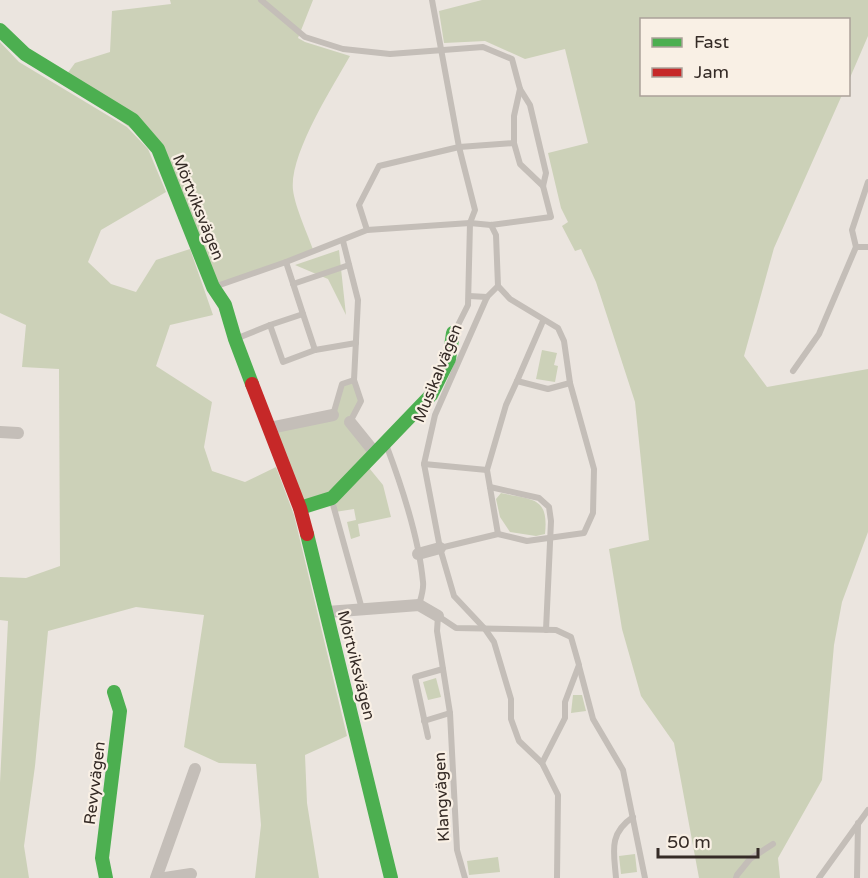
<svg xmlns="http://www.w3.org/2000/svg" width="868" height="878" font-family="'Varela Round',sans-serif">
  <rect width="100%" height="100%" fill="#ebe5df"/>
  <g fill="#ccd1b8">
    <path d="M 170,0 L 313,0 L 298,38 L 305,42 L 350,56 C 332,88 289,155 293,190 C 295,207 308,235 314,252 L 213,287 L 158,149 L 64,78 L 75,63 L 110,52 L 112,11 L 171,4 Z"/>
    <polygon points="482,0 868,0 868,36 849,80 848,20 642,20 642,94 842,95 774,248 744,356 767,387 868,369 868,532 842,602 834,645 822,780 778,858 780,878 699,878 674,743 641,696 622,629 609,549 649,540 635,402 596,282 581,249 575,251 562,226 568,222 561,208 548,153 588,143 565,49 525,59 485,41 444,43 439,11"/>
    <polygon points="0,42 19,62 127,127 148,149 166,192 101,230 88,262 111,284 136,292 156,260 190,249 213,315 170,325 156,366 212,402 204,447 212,471 245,482 276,467 294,515 347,736 305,755 307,803 319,878 255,878 261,825 256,764 219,763 184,747 204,615 136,607 48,631 35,766 24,846 29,878 0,878 0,783 8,621 0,620 0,577 26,578 60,566 59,369 22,367 26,325 0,313"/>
    <polygon points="339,250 346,315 328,279 295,265"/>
    <polygon points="542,350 557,353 554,365 558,366 555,382 536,379"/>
    <polygon points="354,380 361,401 350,422 375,453 365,463 383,485 391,517 358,524 360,536 351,539 347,522 356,520 354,509 335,512 332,499 300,508 270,428 333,415 342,384"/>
    <path d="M 501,493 C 532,500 549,496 545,534 L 536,536 L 510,532 L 500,517 L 496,499 Z"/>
    <polygon points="436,678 441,697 428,700 423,682"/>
    <polygon points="573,695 582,695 586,711 571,713"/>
    <polygon points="635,854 637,872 621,874 619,856"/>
    <polygon points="498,857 500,872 469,875 467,861"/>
  </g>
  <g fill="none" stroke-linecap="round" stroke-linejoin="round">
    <g stroke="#c4beb8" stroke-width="6">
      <polyline points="261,0 305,37 343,49 390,54 483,47 512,59 520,89 530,105 546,173 543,186 551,217 491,225 470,223 367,230"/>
      <polyline points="514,143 520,164 543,186"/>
      <polyline points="868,182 852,230 856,247 868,247"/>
      <polyline points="343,241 358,300 354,380 361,401 350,422"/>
      <polyline points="286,262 303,314"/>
      <polyline points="293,284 349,265"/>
      <polyline points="498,286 487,297 435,415 424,464 440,548 454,596 485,629 494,642 511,699 511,719 519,741 542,763 558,795 557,878"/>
      <polyline points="214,287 286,262 367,230 359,205 379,166 459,147 432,0"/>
      <polyline points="469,296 487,297"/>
      <polyline points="270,325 303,314 315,350"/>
      <polyline points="455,331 468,305 470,223 475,210 459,147 514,143 514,116 520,89"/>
      <polyline points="238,338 270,325 283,362 315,350 356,343"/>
      <polyline points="793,371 819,334 856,247"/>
      <polyline points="517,381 543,321"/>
      <polyline points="333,415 342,384 354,380"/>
      <path d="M 387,447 C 402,487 419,539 423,582 C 424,589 421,598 419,605"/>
      <polyline points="424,464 487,470"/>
      <polyline points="490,487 539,498 549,507 551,521 546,630"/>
      <polyline points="332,501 362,609"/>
      <polyline points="498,534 487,470 506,405 517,381 548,389 570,383"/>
      <polyline points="440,548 498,534 527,541 584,533 593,513 594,469 570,383 564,341 558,328 510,299 498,286 496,235 491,225"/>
      <polyline points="579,666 593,719 623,770 645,878"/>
      <polyline points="443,669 450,713 457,850 465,878"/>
      <polyline points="424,721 450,713"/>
      <polyline points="428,737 415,677 443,669 437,631 438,616 456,628 556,630 571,637 579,665 565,702 565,718 542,763"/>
      <path d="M 616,878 C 614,852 608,834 633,817"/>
      <polyline points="736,878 737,875 750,859 773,844"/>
      <polyline points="819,878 868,810"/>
      <polyline points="857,878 858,823"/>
    </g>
    <g stroke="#c4beb8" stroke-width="12">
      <polyline points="350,422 375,453"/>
      <polyline points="270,428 333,415"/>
      <polyline points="0,432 18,433"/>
      <polyline points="418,554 440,548"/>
      <polyline points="327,612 419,605 438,616"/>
      <polyline points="156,878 195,769"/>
      <polyline points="165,878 191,874"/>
    </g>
    <g stroke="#4caf50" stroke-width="14">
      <polyline points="0,30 25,54 133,120 158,149 213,287 225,305 235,339 252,384"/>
      <polyline points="300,508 332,498 431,395 449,359 453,333"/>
      <polyline points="307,534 391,878"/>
      <polyline points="106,878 102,858 120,711 114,692"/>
    </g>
    <polyline stroke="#c62828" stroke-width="14" points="252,384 300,508 307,534"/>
  </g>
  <g text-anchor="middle" stroke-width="4.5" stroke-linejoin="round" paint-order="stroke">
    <g font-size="16" fill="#352b26" stroke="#f9f0e5">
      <text transform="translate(199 207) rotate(68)" y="6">Mörtviksvägen</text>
      <text transform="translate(437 373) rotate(-68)" y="6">Musikalvägen</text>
      <text transform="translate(357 665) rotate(76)" y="6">Mörtviksvägen</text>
      <text transform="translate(94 783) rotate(-83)" y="6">Revyvägen</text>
      <text transform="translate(441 797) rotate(-93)" y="6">Klangvägen</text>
    </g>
  </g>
  <rect x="640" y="18" width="210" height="78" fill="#f9f0e5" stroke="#aba199" stroke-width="1.5"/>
  <rect x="652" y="38" width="30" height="9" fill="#4caf50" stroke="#aba199" stroke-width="1.5"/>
  <text x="694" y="48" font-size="18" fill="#352b26">Fast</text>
  <rect x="652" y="68" width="30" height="9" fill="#c62828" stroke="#aba199" stroke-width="1.5"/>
  <text x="694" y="78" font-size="18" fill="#352b26">Jam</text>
  <path d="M658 848v9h100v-9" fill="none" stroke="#352b26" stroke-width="3"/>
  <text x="667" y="848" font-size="18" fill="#352b26" stroke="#f9f0e5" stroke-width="4.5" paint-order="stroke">50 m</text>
</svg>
